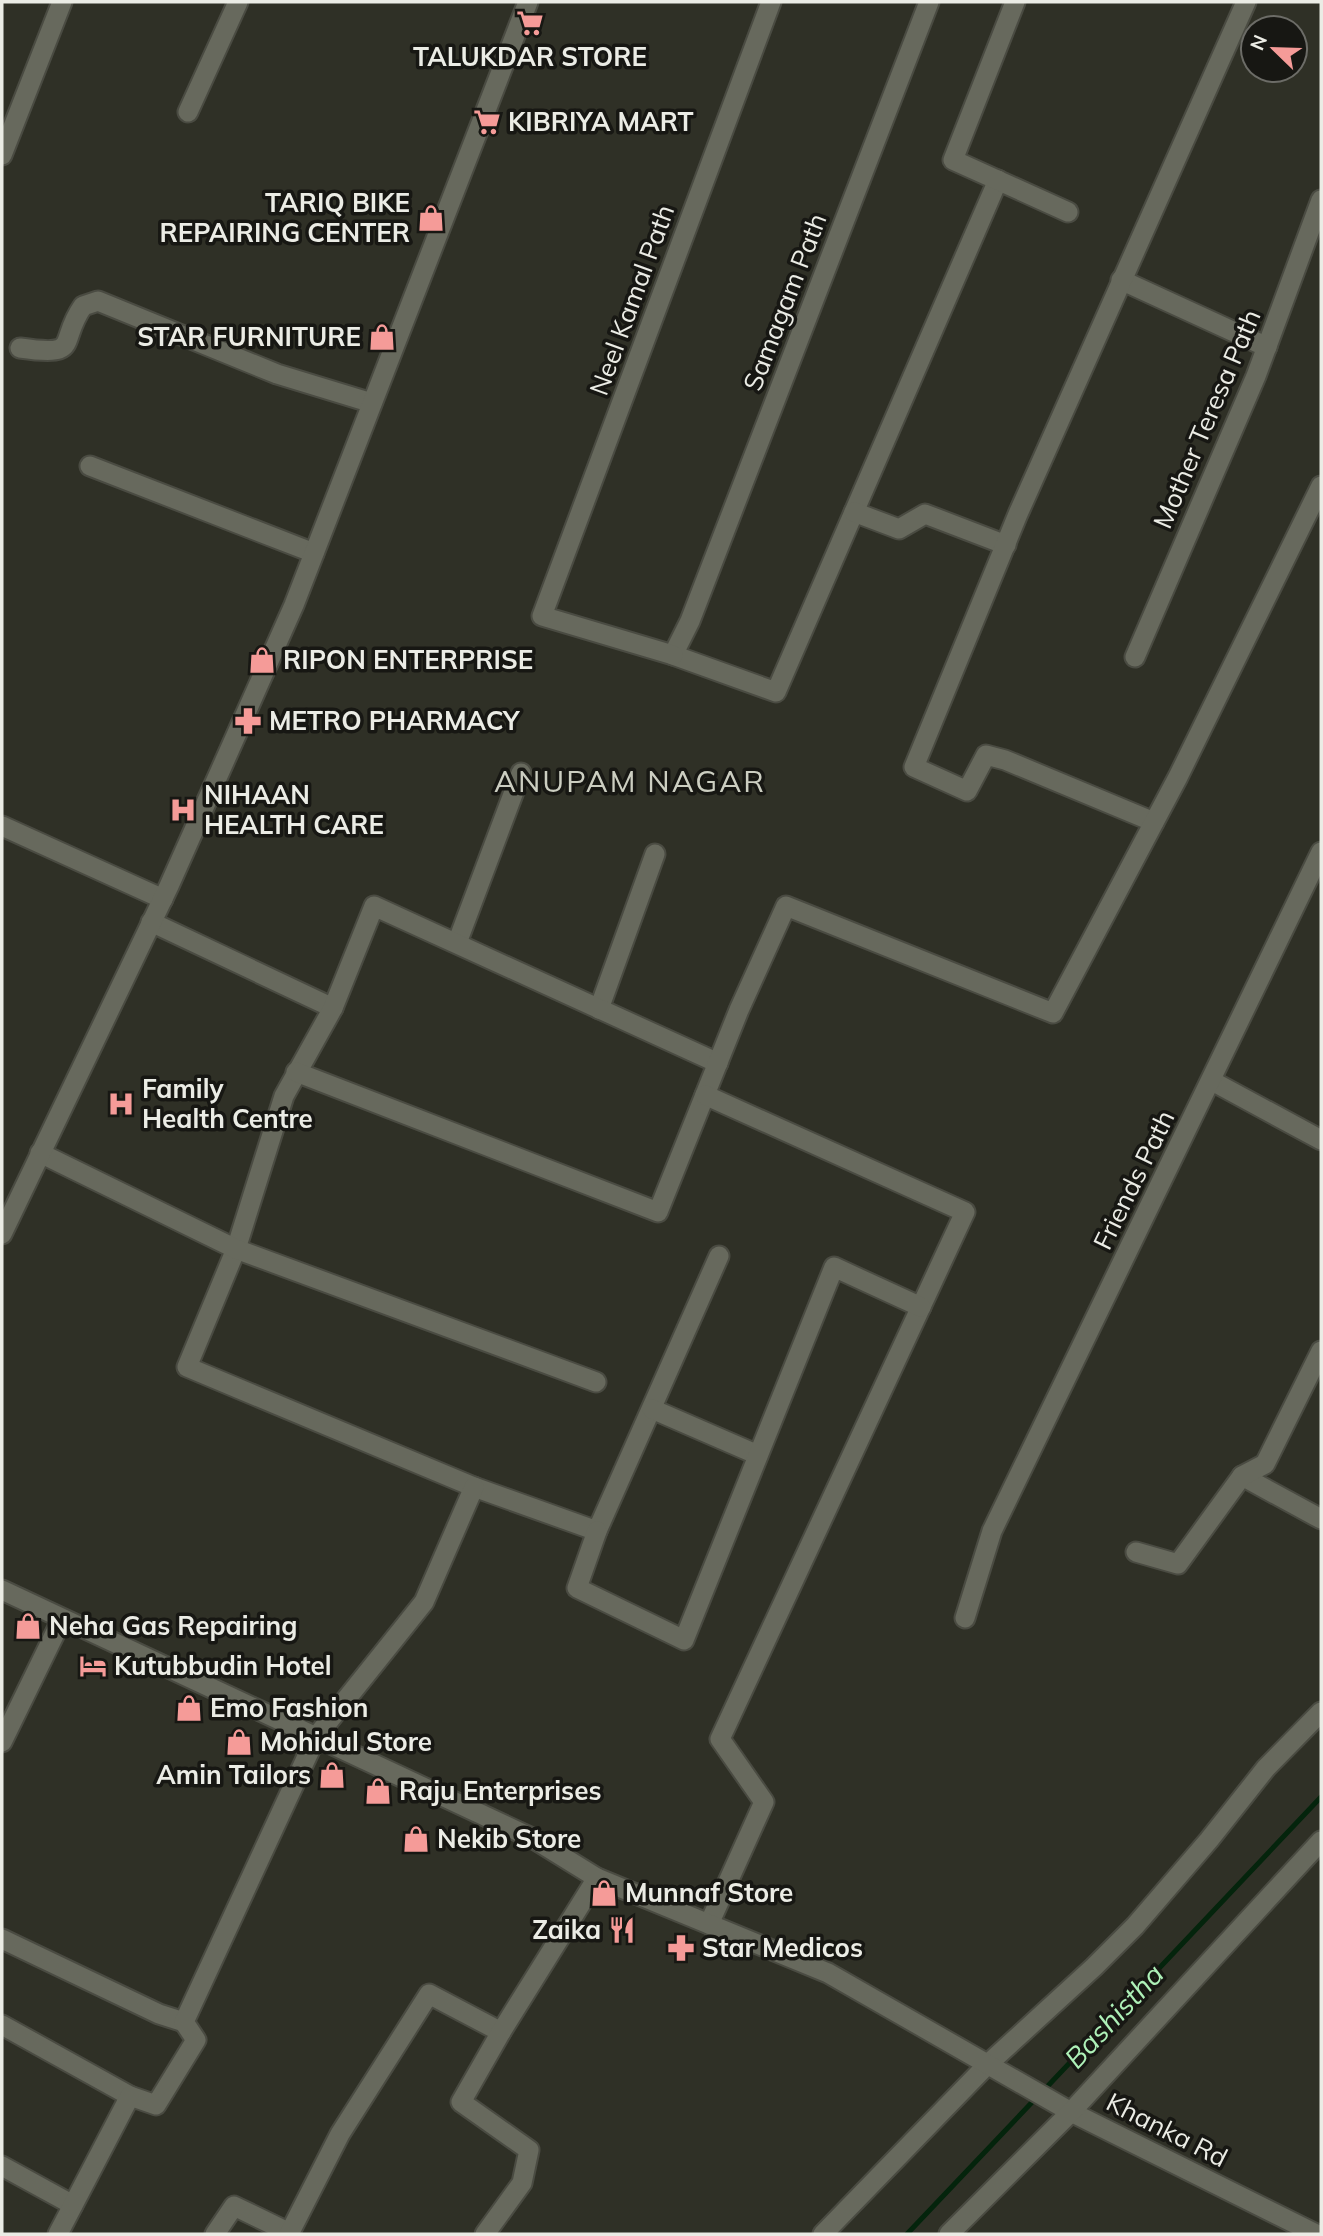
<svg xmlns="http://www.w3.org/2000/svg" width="1323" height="2236" font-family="Mulish,sans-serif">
  <rect width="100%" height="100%" fill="#2f3026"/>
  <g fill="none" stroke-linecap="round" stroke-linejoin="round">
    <g stroke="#04240c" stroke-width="5">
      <polyline points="1044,2090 1321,1797"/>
      <polyline points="907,2234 1037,2097"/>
    </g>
    <defs>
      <g id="minor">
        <polyline points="929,2 690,621 673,655 776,692 998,180"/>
        <polyline points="1015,2 953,160 1068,212"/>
        <polyline points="188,112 238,2"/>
        <polyline points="2,155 62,2"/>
        <polyline points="1121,280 1267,347"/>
        <path d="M 20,348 C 83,357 57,343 83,306 L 98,301 L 277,374 L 372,403"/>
        <polyline points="90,466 314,553"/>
        <polyline points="854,512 899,529 925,514 1006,545"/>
        <polyline points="673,655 542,616 771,2"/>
        <polyline points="1135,657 1256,376 1321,200"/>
        <polyline points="1154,822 1005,760 986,755 967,791 914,767 1018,514 1246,2"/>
        <polyline points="2,826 163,899"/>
        <polyline points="151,922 333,1008"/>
        <polyline points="457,943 521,773"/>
        <polyline points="599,1009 655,854"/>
        <polyline points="718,1063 374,906 333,1008 284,1096 236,1249 187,1367 474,1487 597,1531 719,1256"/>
        <polyline points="296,1072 658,1212 739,1010 786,906 1053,1013 1178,777 1321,486"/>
        <polyline points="1212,1081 1321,1140"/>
        <polyline points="705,1095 965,1212 720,1739 764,1802 709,1924"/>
        <polyline points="40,1153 236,1249 596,1382"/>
        <polyline points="652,1409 758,1455"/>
        <polyline points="1242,1476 1321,1519"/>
        <polyline points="597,1531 577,1588 684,1640 834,1267 921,1307"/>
        <polyline points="1136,1552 1178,1564 1242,1476 1265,1464 1321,1351"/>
        <polyline points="965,1618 992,1531 1321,852"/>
        <polyline points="2,1742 62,1619"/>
        <polyline points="2,1939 159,2014 184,2022"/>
        <polyline points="2,2025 130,2096"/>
        <polyline points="2,2166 73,2205"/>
        <polyline points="58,2234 130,2096 156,2105 196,2040 184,2022 316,1737 424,1602 474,1487"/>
        <polyline points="215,2234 234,2206 290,2233"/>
        <polyline points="289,2234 340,2134 429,1994 501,2032"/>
        <polyline points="485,2234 522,2183 529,2150 461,2102 501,2032 597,1878"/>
        <polyline points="823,2234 988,2064 1094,1967 1135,1926 1209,1840 1266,1768 1321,1712"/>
      </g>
      <g id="tertiary">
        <polyline points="2,1234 169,886 294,605 528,2"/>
        <polyline points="2,1590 534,1839 597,1878 828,1973 1071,2112 1316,2234"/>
        <polyline points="949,2234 1071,2112 1321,1841"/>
      </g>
    </defs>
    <use href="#minor" stroke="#4a4b42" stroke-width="23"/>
    <use href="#tertiary" stroke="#4a4b42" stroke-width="23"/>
    <use href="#minor" stroke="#67695d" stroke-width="19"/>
    <use href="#tertiary" stroke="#67695d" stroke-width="19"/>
  </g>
  <defs>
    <symbol id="supermarket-bare" viewBox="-9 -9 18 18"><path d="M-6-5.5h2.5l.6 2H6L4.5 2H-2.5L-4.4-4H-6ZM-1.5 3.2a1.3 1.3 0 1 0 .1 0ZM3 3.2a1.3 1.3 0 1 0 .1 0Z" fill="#f59b98" stroke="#171713" stroke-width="2.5" paint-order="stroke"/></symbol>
    <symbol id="shop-bare" viewBox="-9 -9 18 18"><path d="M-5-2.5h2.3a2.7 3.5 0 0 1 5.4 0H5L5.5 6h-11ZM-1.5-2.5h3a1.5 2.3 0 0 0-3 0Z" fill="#f59b98" stroke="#171713" stroke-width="2.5" paint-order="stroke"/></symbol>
    <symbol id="pharmacy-bare" viewBox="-9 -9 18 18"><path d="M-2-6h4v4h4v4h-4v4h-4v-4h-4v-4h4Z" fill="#f59b98" stroke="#171713" stroke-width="2.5" paint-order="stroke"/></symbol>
    <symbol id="hospital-bare" viewBox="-9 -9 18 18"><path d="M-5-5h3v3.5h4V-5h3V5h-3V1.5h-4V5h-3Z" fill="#f59b98" stroke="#171713" stroke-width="2.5" paint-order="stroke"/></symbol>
    <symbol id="hotel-bare" viewBox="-9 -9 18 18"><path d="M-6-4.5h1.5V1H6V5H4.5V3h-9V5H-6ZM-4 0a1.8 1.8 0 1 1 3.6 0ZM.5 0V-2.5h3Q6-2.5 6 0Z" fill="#f59b98" stroke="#171713" stroke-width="2.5" paint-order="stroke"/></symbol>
    <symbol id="restaurant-bare" viewBox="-9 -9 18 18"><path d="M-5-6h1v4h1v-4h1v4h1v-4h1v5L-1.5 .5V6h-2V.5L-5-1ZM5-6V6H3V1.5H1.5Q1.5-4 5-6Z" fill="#f59b98" stroke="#171713" stroke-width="2.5" paint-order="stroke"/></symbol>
  </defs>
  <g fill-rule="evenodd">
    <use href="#supermarket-bare" x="511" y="4" width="38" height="38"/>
    <use href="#supermarket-bare" x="468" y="103" width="38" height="38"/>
    <use href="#shop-bare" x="412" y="199" width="38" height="38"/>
    <use href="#shop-bare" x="363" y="318" width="38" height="38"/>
    <use href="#shop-bare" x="243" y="641" width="38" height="38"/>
    <use href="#pharmacy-bare" x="229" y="702" width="38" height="38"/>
    <use href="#hospital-bare" x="164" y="791" width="38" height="38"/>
    <use href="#hospital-bare" x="102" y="1085" width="38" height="38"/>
    <use href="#shop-bare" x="9" y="1607" width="38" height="38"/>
    <use href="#hotel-bare" x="74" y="1647" width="38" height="38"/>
    <use href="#shop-bare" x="170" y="1689" width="38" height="38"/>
    <use href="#shop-bare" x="220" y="1723" width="38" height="38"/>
    <use href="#shop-bare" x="313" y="1756" width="38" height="38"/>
    <use href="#shop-bare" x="359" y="1772" width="38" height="38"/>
    <use href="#shop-bare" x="397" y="1820" width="38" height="38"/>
    <use href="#shop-bare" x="585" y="1874" width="38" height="38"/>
    <use href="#restaurant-bare" x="603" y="1911" width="38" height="38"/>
    <use href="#pharmacy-bare" x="662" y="1929" width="38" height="38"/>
  </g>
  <g text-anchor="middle" stroke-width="7" stroke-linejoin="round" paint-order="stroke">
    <g font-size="26" font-weight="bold" fill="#ebece5" stroke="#171713" text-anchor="start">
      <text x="530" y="66" text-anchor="middle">TALUKDAR STORE</text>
      <text x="508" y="131">KIBRIYA MART</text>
      <text x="410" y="212" text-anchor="end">TARIQ BIKE<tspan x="410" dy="30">REPAIRING CENTER</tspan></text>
      <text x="361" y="346" text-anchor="end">STAR FURNITURE</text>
      <text x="283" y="669">RIPON ENTERPRISE</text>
      <text x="269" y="730">METRO PHARMACY</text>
      <text x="204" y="804">NIHAAN<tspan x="204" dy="30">HEALTH CARE</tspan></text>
      <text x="142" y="1098">Family<tspan x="142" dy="30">Health Centre</tspan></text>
      <text x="49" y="1635">Neha Gas Repairing</text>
      <text x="114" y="1675">Kutubbudin Hotel</text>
      <text x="210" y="1717">Emo Fashion</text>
      <text x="260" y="1751">Mohidul Store</text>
      <text x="311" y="1784" text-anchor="end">Amin Tailors</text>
      <text x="399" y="1800">Raju Enterprises</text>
      <text x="437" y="1848">Nekib Store</text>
      <text x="625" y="1902">Munnaf Store</text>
      <text x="601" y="1939" text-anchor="end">Zaika</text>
      <text x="702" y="1957">Star Medicos</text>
    </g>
    <g font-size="26" fill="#ebece5" stroke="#171713">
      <text transform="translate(632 300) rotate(-70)" y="9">Neel Kamal Path</text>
      <text transform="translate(785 302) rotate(-69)" y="9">Samagam Path</text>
      <text transform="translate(1207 419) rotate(-67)" y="9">Mother Teresa Path</text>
      <text transform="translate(1134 1180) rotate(-64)" y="9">Friends Path</text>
      <text transform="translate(1167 2130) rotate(27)" y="9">Khanka Rd</text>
    </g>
    <g font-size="28" font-style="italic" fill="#aef1b8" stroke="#171713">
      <text transform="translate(1114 2016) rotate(-47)" y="10">Bashistha</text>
    </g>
    <g font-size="30" letter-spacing="2" fill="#cccec1" stroke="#171713">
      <text x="630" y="792">ANUPAM NAGAR</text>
    </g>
  </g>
  <rect width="1323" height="2236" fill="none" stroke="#ebece5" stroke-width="7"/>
  <g transform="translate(1274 49) rotate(293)"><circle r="33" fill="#171713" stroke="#6c6c67" stroke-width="2"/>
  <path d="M0-5L12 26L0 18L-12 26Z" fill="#f59b98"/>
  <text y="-10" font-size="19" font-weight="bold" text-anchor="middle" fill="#ebece5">N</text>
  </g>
</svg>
